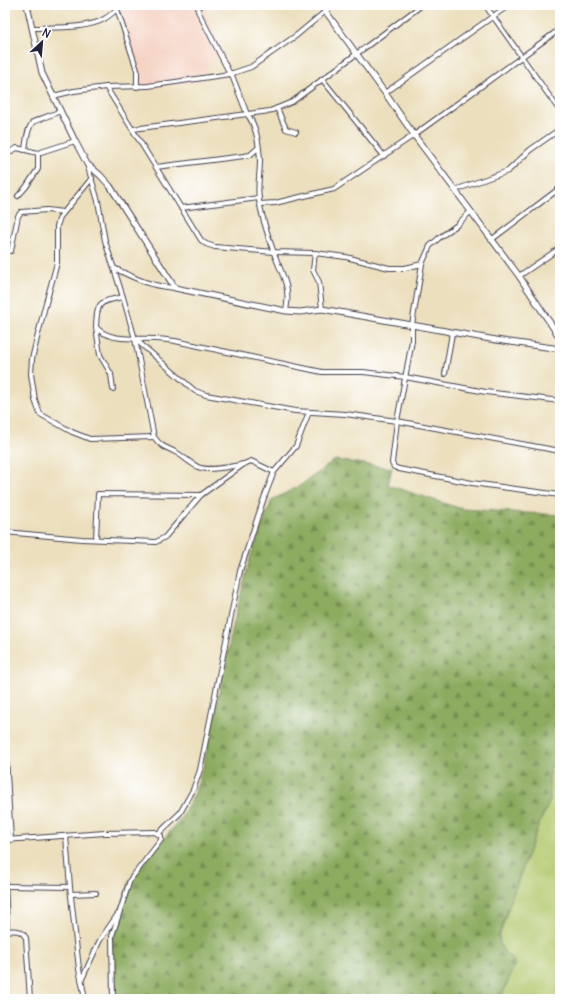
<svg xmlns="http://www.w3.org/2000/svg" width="565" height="1004" font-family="Delius,sans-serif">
  <defs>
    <pattern id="forest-firs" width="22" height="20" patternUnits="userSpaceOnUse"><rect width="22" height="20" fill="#8dac60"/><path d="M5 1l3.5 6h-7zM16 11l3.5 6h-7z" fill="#738c50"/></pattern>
  </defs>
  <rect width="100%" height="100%" fill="#fff"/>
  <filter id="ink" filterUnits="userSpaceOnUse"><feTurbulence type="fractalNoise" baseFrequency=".025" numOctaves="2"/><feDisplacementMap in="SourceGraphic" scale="8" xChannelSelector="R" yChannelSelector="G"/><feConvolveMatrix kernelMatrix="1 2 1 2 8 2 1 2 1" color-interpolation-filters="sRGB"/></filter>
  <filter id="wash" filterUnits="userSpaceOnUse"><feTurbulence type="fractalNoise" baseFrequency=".012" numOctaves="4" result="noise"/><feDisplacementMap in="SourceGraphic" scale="16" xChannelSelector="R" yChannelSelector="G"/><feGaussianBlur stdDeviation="0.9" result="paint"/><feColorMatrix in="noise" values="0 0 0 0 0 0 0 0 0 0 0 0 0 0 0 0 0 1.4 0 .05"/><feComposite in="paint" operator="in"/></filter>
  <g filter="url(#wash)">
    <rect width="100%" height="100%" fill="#ecdfbd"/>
    <polygon fill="#f5d2c2" points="120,5 203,5 223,54 210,60 202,81 140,90 137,66 119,6"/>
    <polygon fill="#b2c86d" stroke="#6a7554" points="560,750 560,999 500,999 508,982 513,959 505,953 500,945 499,937 510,902 539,824 550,801 549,771"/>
    <polygon fill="url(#forest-firs)" stroke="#58674e" points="335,460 392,468 388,485 462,509 560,515 560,750 549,771 550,801 539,824 510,902 499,937 500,945 505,953 513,959 515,965 500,999 112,999 112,936 130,880 182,817 195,793 204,763 236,613 251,555 272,500 301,485"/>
  </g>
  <g filter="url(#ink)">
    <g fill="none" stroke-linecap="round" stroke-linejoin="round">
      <defs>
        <g id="minor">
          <polyline points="199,5 198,11 200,15 230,74"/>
          <polyline points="485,5 560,111"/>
          <polyline points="117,9 137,70 137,87"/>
          <path d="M 32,28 C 52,27 88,29 104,19 C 110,16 116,10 121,5"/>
          <path d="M 231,73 L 247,114 C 257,126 259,145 260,160 C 260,174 257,186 259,200 C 262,218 268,236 274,253 C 282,276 291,285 286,311"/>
          <polyline points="322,79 384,156"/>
          <polyline points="106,87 201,240 206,244 215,247 274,252 315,253 346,257 389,268 405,268 422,264"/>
          <polyline points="385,93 509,5"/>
          <polyline points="53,96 74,91 106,87 148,86 230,74 251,67 297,35 333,5"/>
          <polyline points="277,108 286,129 296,132"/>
          <polyline points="133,129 270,111 292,102 422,5"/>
          <path d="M 25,150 C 26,142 27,128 33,122 C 36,120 55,114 60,111"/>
          <polyline points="5,155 17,148 38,153 75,141"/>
          <path d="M 87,164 L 98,201 L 105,241 L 123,297 L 135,339 L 154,437 C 163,449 165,446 177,453 C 184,457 190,463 198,467 C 209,472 232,466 244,464"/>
          <polyline points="156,167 244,156 250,155 258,148"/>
          <polyline points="92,178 60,217 57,226 57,263 44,310 32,359 31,374 35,400 40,414 72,432 90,439 154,437"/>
          <polyline points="455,190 508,171 530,150 560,129"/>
          <polyline points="18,196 26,187 38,169 38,153"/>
          <polyline points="260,204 275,203 334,189 414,135 560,29"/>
          <polyline points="181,208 259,198"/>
          <polyline points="471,211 457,225 439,238 430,246 422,264 412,325 412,341 397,421 392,463 394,467 399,469 472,483 560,495"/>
          <polyline points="491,240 560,188"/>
          <polyline points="11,251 18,216 21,212 47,210 63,212"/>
          <polyline points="315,253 313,270 319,282 322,309"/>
          <path d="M 114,268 C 136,279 150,286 175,288"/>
          <polyline points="519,276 560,248"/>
          <path d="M 123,297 C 99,302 97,301 96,327 C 108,342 137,338 156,339 C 162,339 168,340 175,341 L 322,372 L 363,372 L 405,377 L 486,392 L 560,401"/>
          <polyline points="96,327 100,355 111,374 113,389"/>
          <polyline points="135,339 195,391 206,395 295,411 345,414 397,421 560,451"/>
          <polyline points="445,374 452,333"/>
          <polyline points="5,479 6,532"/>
          <polyline points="5,532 82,539 156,542 165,537 201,495 244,464 251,461 274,472"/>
          <polyline points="96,539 98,494 201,495"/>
          <polyline points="5,740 11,840"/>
          <polyline points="158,834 180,813 193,790 200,770 240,571 264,498 274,472 296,446 309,412"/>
          <polyline points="5,840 105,833 155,832 161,836 161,840 130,880 112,936 113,999"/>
          <polyline points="5,877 7,930"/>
          <polyline points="5,886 70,887 66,836"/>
          <polyline points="70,887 79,969 85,999"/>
          <polyline points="71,894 96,893"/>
          <path d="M 5,931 C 15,930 21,929 26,938 L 30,999"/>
          <polyline points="82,979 100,940 118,914"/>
        </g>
        <g id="tertiary">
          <polyline points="27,5 42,73 75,141 87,164 100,175 110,186 175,288 286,311 300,312 322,309 496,340 560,349"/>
          <polyline points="321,5 385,93 414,135 519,276 560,338"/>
        </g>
      </defs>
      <use href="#minor" stroke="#403e4e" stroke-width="6"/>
      <use href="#tertiary" stroke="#403e4e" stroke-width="7"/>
      <use href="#minor" stroke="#fff" stroke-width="4"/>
      <use href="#tertiary" stroke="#fff" stroke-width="5"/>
    </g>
  </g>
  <rect width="565" height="1004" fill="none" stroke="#fff" stroke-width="20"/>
  <g transform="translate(42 42) rotate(26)" stroke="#ffffff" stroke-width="3" paint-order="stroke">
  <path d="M0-3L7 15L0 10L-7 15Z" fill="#22223b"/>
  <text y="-6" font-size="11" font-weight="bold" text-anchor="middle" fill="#22223b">N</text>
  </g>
</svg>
